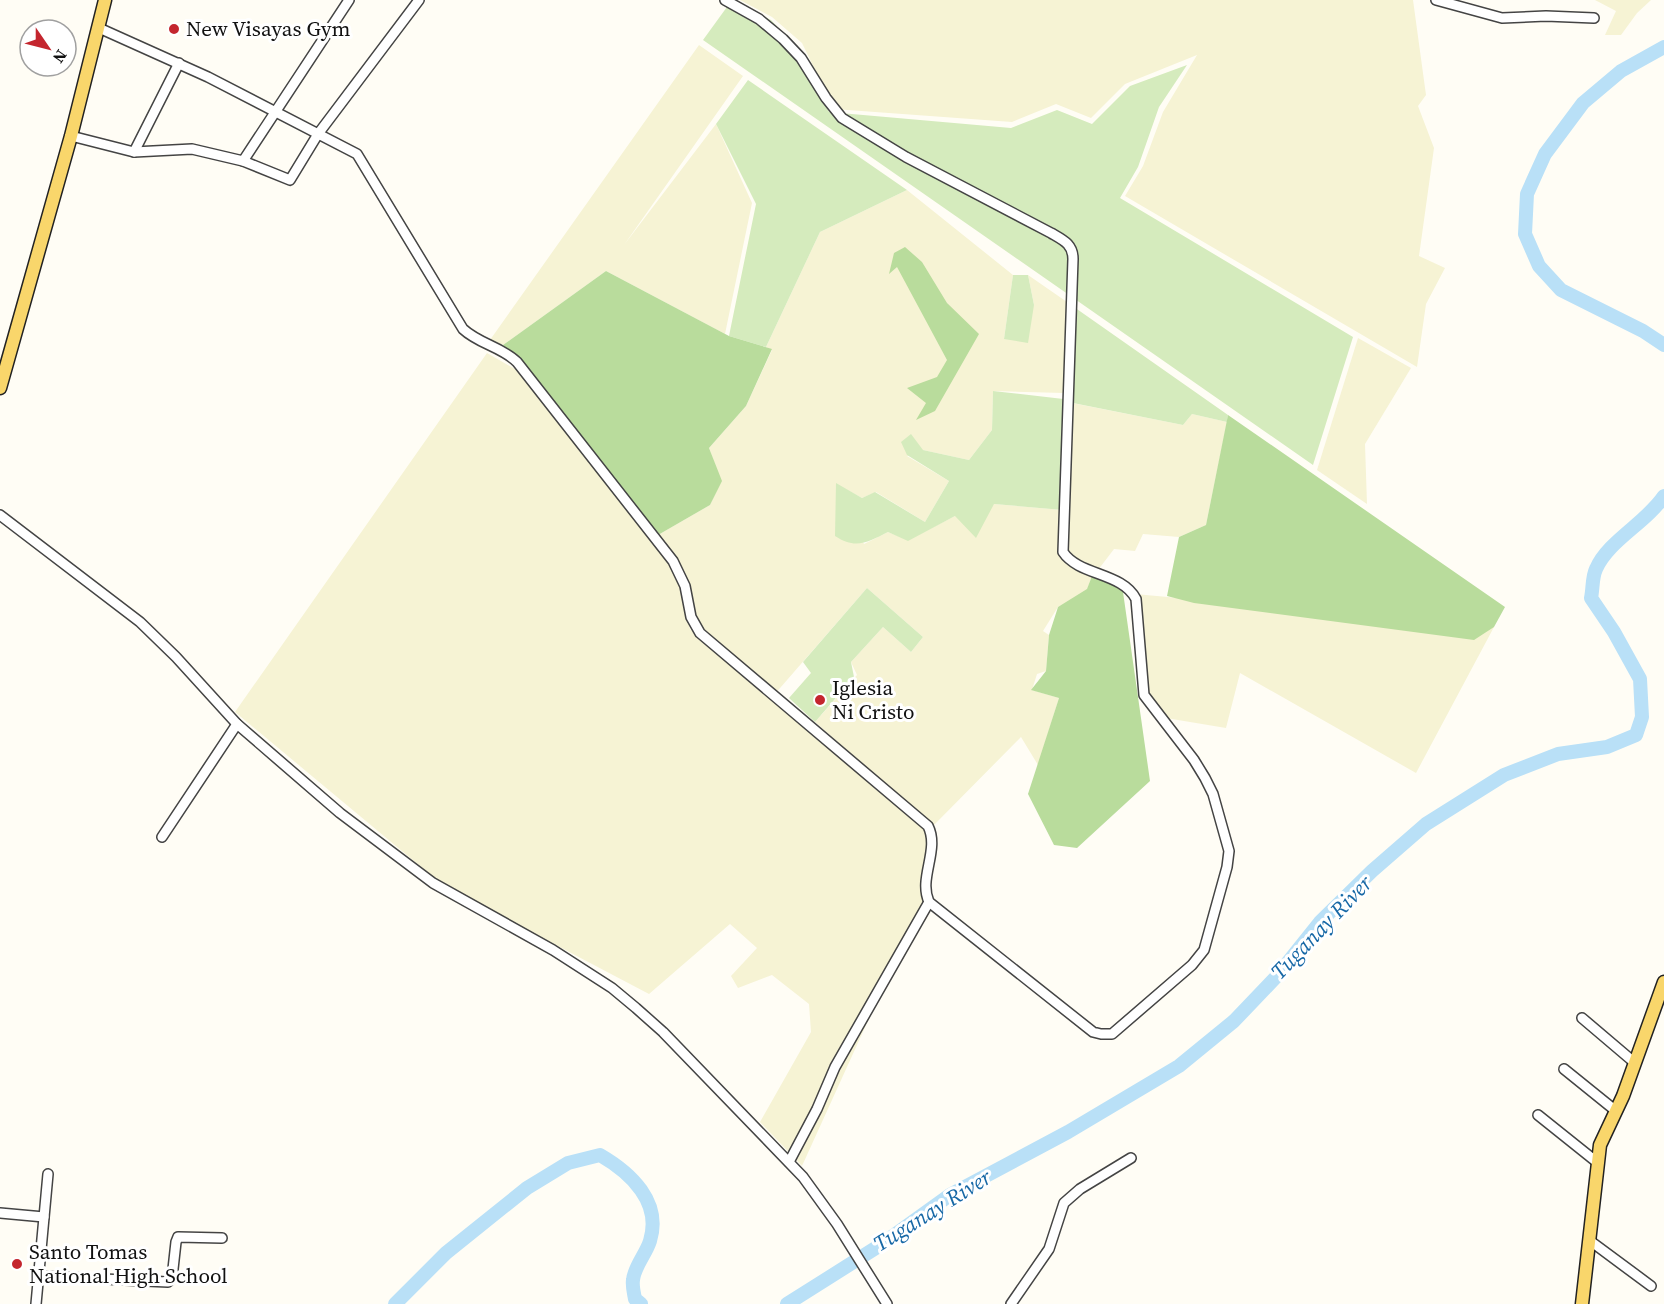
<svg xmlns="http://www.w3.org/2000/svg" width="1664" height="1304" font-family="'Source Serif 4',serif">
  <rect width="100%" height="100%" fill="#fffdf5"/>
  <g fill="#f6f3d4">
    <polygon points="740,0 1413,0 1426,95 1418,106 1434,148 1419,256 1445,268 1426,304 1417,367 1125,196 1143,166 1163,112 1197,55 1125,84 1091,118 1056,104 1012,122 834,109 802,43 772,17"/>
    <polygon points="1595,0 1651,0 1637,13 1621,35 1605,35 1616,11"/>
    <polygon points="699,45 743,76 624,245 716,124 752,203 725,334 606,271 503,345 490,340"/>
    <polygon points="907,190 1013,275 1004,339 1034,305 1028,275 1067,302 1064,393 993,391 992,430 969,460 923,450 907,456 949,481 925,522 876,492 862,498 836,484 864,544 888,532 908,540 955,516 994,504 1063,510 1062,555 1092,576 1086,593 1058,607 1043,631 1049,635 1046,671 1037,674 1032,690 1059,698 1038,765 1021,737 933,826 815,722 857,675 851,662 883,627 911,652 923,637 867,588 774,695 697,628 690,590 658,535 710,505 721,481 709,448 746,406 772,350 766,347 820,232"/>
    <polygon points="1358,338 1411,368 1365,444 1367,504 1317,470"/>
    <polygon points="487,353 515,369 676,572 690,629 929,829 922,902 802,1166 760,1122 811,1032 809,1004 772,975 738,988 731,976 757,948 730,924 649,994 444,886 235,712"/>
    <polygon points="1072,403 1183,425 1192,414 1227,422 1206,525 1179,537 1143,534 1135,551 1114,549 1098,570 1064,553"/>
    <polygon points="1135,594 1494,627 1416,773 1240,673 1226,728 1166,718 1146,699"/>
  </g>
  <g fill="#d5ebbd">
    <polygon points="732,0 771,20 795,45 829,112 1011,128 1057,110 1092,124 1130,86 1187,65 1159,107 1138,167 1120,198 1353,337 1313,465 703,40"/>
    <polygon points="748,80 907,190 820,232 766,347 729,336 756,204 716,124"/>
    <polygon points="1013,275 1028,275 1034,305 1028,343 1004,339"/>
    <path d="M 1074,307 L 1228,415 L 1227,422 L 1192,414 L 1183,425 L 1073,403 L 1063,510 L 994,504 L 976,538 L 955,516 L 908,541 L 888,532 C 868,542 856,550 835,536 L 836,483 L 862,498 L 875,492 L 925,522 L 949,481 L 907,455 L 901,442 L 911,434 L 923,450 L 969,460 L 992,430 L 993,391 L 1072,400 Z"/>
    <polygon points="867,588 923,637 911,652 883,627 851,662 854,677 815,722 789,698 811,673 803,662"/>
  </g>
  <g fill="#b9dc9c">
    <polygon points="905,247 922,262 947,303 979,334 935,411 916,420 926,403 907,388 937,377 947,360 897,267 889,274 894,253"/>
    <polygon points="606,271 729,336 772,349 746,406 709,448 722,481 710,505 658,535 503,345"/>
    <polygon points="1228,415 1505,607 1494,627 1474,640 1194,603 1167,596 1179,537 1206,525"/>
    <polygon points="1092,576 1122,585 1150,781 1077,848 1054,845 1028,794 1059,698 1031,690 1046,671 1049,635 1058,607 1087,589"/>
  </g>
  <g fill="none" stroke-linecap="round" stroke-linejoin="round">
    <g stroke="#b9e0f7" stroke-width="14">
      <polyline points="1664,47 1621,71 1583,103 1545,154 1527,194 1525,234 1539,266 1561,290 1643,331 1664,345"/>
      <path d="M 395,1304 L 446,1253 L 527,1188 L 568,1163 L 600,1155 C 631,1173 662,1202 650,1241 C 646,1254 634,1267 633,1280 C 632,1286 634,1293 635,1299 L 641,1304"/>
      <path d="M 787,1304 L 882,1244 L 950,1195 L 1068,1132 L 1179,1066 L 1234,1021 L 1276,977 L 1320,922 L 1372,871 L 1426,824 L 1504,775 L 1558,754 L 1607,747 L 1636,735 L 1642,717 L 1640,679 L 1614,632 L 1591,598 C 1593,589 1592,577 1596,569 C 1608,541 1646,523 1664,496"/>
    </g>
    <defs>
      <g id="minor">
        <polyline points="1436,0 1502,18 1546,16 1594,18"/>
        <path d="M 99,28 L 208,77 L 357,154 L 463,329 C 479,344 502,347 517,362 L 673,561 L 685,586 L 691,617 L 700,633 L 928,826 C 940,850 918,878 929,902 L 1093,1032 L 1101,1034 L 1112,1034 L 1192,965 L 1204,950 L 1227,867 L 1229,851 L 1213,794 L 1205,778 L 1194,760 L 1144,695 L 1136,599 C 1122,572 1079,576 1063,552 L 1073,259 C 1073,244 1063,240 1051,233 L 906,157 L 842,118 L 826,98 L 801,58 L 783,39 L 759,19 L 725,0"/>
        <polyline points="71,136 134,152 192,149 243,161 290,180 318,134 419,0"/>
        <polyline points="134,152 179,63"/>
        <polyline points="243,161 349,0"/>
        <polyline points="0,515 140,622 176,657 237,724 340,813 433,883 553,950 612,988 636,1008 663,1032 803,1177 837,1224 887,1304"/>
        <polyline points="162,837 237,724"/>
        <polyline points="1582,1018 1635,1063"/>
        <polyline points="1564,1069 1616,1111"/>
        <polyline points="1538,1115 1598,1163"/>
        <polyline points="789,1162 817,1109 835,1067 929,902"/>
        <polyline points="0,1213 44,1217"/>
        <polyline points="1589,1240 1651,1286"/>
        <polyline points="38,1276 168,1282 172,1278 176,1242 178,1237 222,1238"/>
        <polyline points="36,1304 48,1174"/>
        <polyline points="1011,1304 1049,1249 1064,1203 1080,1189 1131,1158"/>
      </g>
      <g id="major">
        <polyline points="0,388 71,136 105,0"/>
        <polyline points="1582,1304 1600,1145 1623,1096 1664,982"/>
      </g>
    </defs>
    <use href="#minor" stroke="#444" stroke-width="12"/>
    <use href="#major" stroke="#222" stroke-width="15"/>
    <use href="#minor" stroke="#fff" stroke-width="9"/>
    <use href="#major" stroke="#f9d66b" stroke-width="12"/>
  </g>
  <g fill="#c4262e" stroke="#fff" stroke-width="2">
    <circle cx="174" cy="29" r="6"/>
    <circle cx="820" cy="700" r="6"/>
    <circle cx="17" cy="1264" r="6"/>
  </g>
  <g text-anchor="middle" stroke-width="6" stroke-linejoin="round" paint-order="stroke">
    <g font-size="21" fill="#111" stroke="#fff" text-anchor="start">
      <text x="186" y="36">New Visayas Gym</text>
      <text x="832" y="695">Iglesia<tspan x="832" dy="24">Ni Cristo</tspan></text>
      <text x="29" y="1259">Santo Tomas<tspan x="29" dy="24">National High School</tspan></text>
    </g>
    <g font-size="22" font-style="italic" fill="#1768a6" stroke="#fff">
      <text transform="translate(1321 927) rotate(-46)" y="8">Tuganay River</text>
      <text transform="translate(932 1210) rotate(-32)" y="8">Tuganay River</text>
    </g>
  </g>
  <g transform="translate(48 48) rotate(125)"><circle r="28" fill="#ffffff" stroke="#a0a0a0" stroke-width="1.5"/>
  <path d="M0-4.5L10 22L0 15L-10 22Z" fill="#c4262e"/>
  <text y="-9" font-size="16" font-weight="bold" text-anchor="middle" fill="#111111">N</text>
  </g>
</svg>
